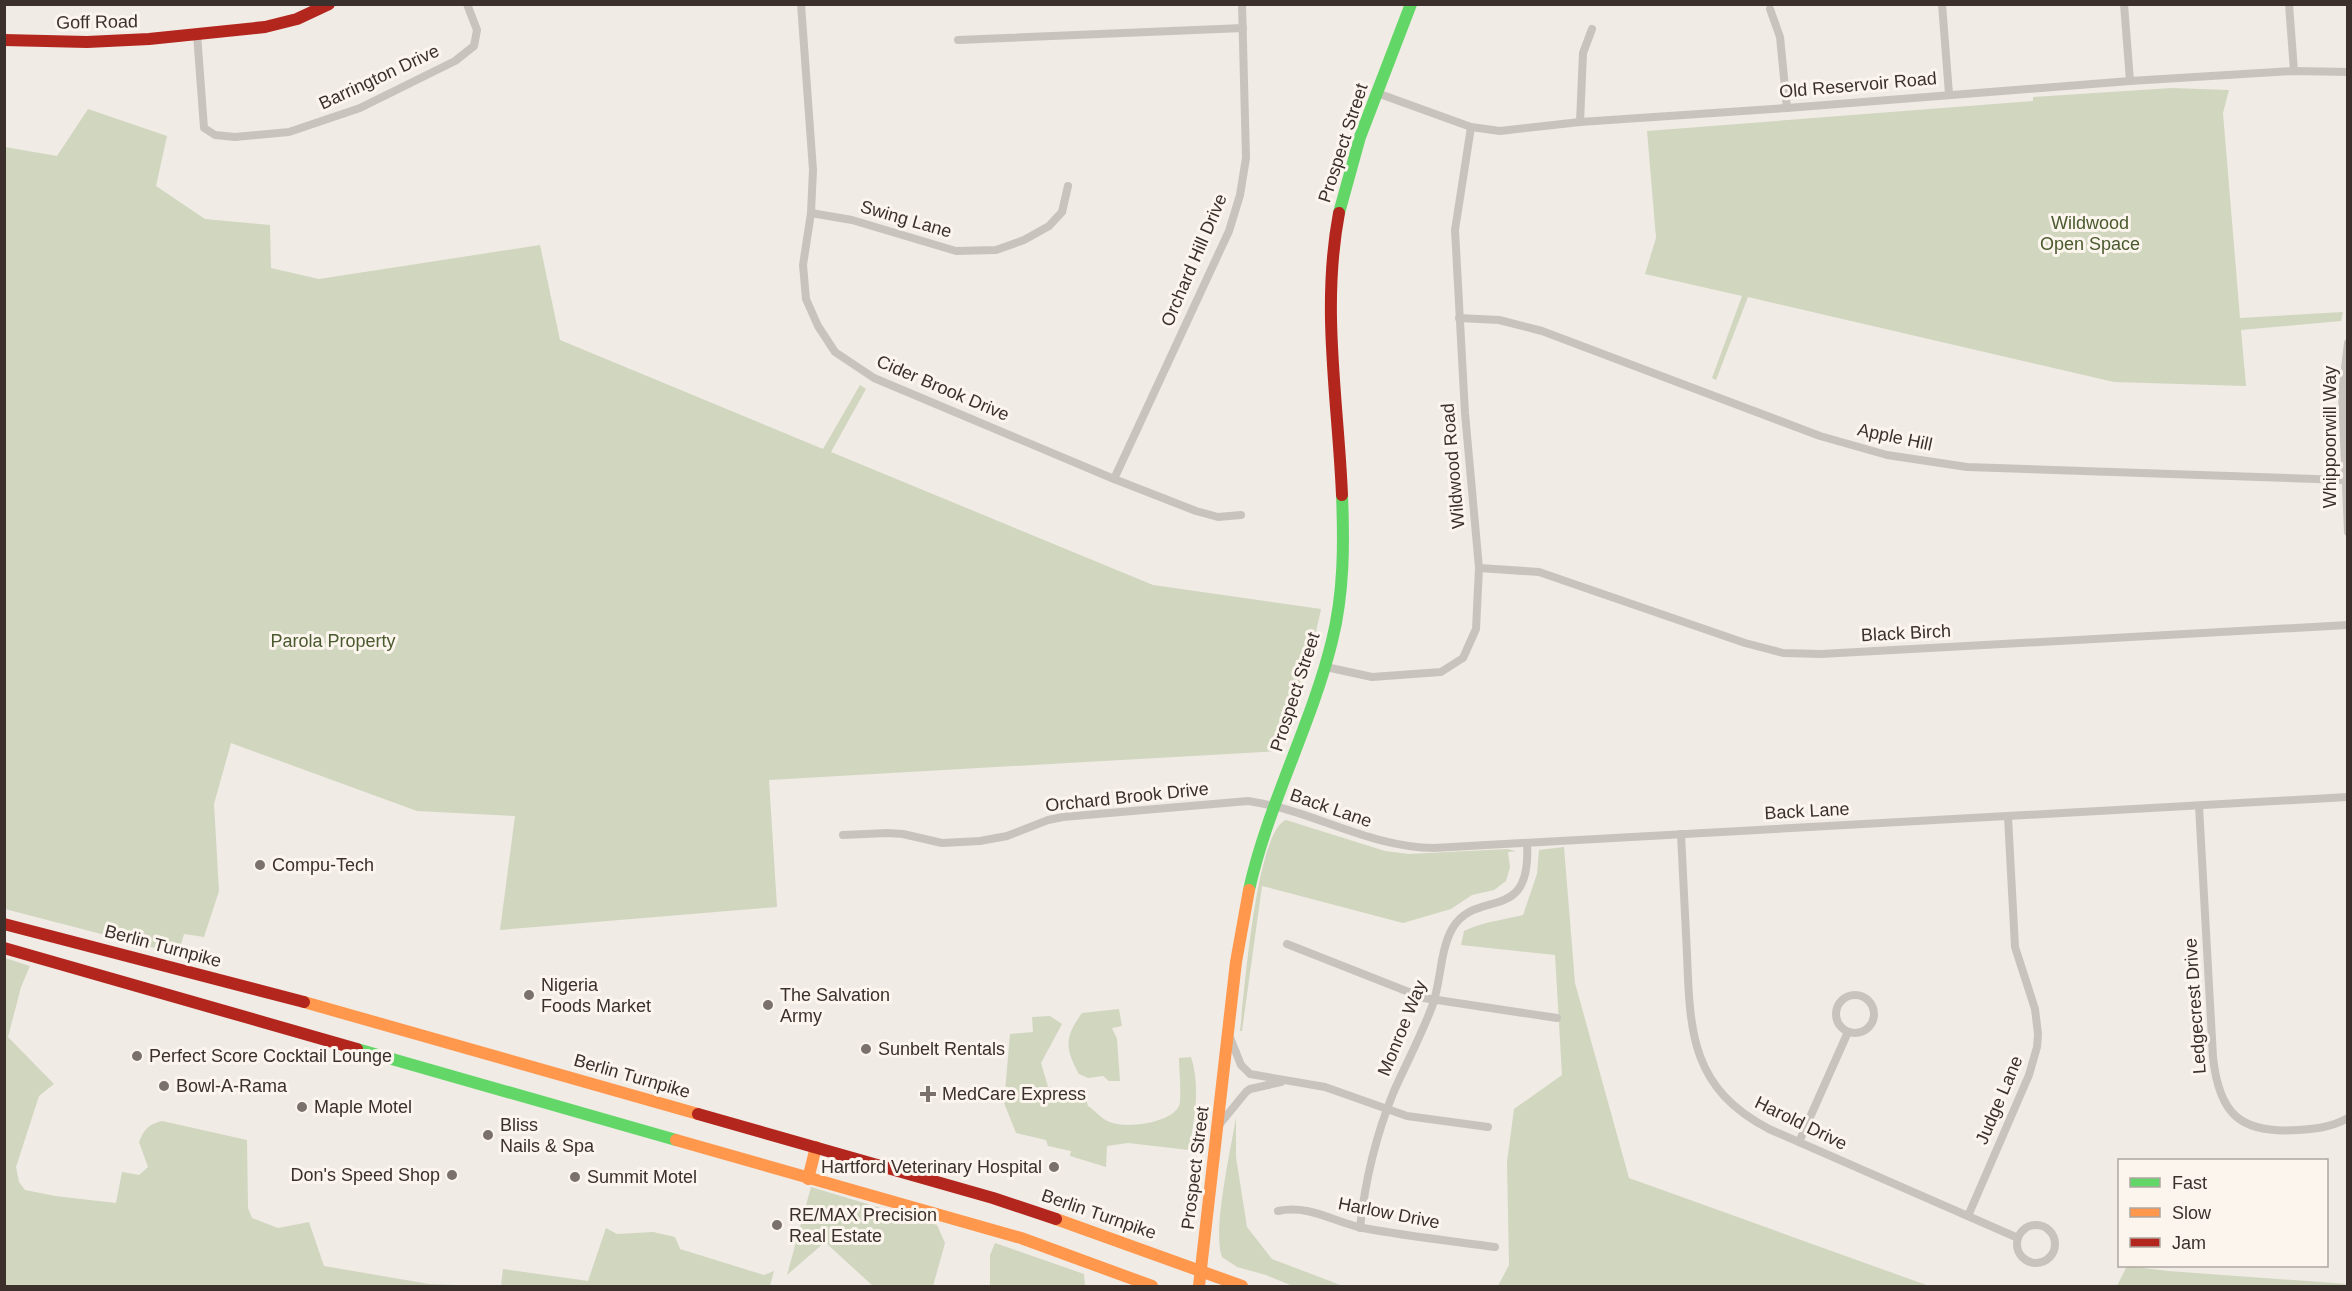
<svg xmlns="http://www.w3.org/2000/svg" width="2352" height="1291" font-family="Helvetica,sans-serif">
  <rect width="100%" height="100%" fill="#f0ebe5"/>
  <g fill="#d1d6bf">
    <polygon points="2172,88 2229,90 2223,113 2240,318 2343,312 2341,321 2241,330 2246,386 2114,382 1748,297 1716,380 1712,378 1742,296 1645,274 1656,238 1647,131 2033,101 2033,97"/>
    <polygon points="88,109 167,136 156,186 205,219 270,225 271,268 319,279 540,245 560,340 823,449 860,385 866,389 831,452 1153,585 1321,609 1309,664 1279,751 769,780 777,907 500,930 515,816 417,811 231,743 214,804 219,891 204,937 184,934 180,948 163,950 5,909 5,147 57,156"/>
    <path d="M 1286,820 L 1385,851 L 1409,854 L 1507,849 L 1516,851 L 1508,852 L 1510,867 L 1506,881 L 1494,890 L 1472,895 L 1451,909 L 1403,923 L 1262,886 L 1242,1031 L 1240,1031 C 1244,998 1256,830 1286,820 Z"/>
    <path d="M 1564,847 L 1575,983 L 1629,1178 L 1929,1286 L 1498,1286 L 1509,1265 L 1507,1162 L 1514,1109 L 1562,1075 L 1555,955 L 1461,945 L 1464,931 C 1482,922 1503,920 1523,915 L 1537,874 L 1539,850 Z"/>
    <path d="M 5,958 L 30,966 L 21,987 L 8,1037 L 54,1084 L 39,1096 L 16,1167 L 19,1182 L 25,1190 L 55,1196 L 116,1203 L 122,1172 L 139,1175 L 148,1167 L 139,1142 C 144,1129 149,1124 162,1121 L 247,1140 L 248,1208 L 252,1218 L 278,1228 L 309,1222 L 324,1266 L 429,1284 L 485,1286 L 5,1286 Z"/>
    <path d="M 1119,1009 L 1122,1026 L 1112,1028 L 1117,1039 L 1120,1081 L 1109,1081 L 1103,1076 L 1088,1078 L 1079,1074 C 1064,1047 1065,1037 1082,1013 Z"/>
    <path d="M 1050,1016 L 1062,1024 L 1041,1063 L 1048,1087 L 1083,1090 L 1088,1106 C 1096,1111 1101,1119 1110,1122 C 1126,1129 1171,1123 1179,1106 C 1182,1100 1179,1067 1179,1058 L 1191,1057 C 1201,1088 1194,1120 1189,1150 L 1128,1143 L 1107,1146 L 1106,1167 L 1070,1156 L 1071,1151 L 1048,1146 L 1046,1140 L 1016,1133 L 1004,1103 L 1010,1034 L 1033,1032 L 1032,1017 Z"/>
    <path d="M 1236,1117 L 1236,1157 L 1247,1227 L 1272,1259 L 1343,1286 L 1293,1286 L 1266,1275 L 1237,1267 L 1222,1257 C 1212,1231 1231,1149 1236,1117 Z"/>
    <polygon points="811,1187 937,1225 945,1243 933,1286 873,1286 825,1242 787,1275"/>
    <polygon points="606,1228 617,1234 653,1232 675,1237 680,1249 764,1275 774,1271 770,1286 501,1286 503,1269 588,1281"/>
    <polygon points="995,1243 1084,1274 1085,1286 990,1286 990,1255"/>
    <polygon points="2127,1266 2168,1271 2347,1284 2347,1286 2117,1286"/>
  </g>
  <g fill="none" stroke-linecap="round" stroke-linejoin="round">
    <g stroke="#c9c3be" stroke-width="8">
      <polyline points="801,4 813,170 811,213 803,265 806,299 818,326 835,352 874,378 1114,479 1196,511 1218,517 1241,515"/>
      <polyline points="1942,4 1949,94"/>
      <polyline points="2124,4 2130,81"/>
      <polyline points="2289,4 2294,71"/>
      <polyline points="1770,9 1780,37 1787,108"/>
      <polyline points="197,34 204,128 215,135 235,137 289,132 360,108 455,61 474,46 477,30 467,4"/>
      <polyline points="958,40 1243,28"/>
      <polyline points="1377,93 1471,127 1500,131 1580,122 1787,108 2130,81 2294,71 2348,72"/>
      <polyline points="1580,122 1583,53 1592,29"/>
      <polyline points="811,213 852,220 956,251 996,250 1024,240 1049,226 1062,212 1068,186"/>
      <polyline points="1459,318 1499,320 1542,331 1820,436 1887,455 1967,467 2344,480"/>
      <polyline points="2348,343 2342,394 2348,532"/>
      <polyline points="1114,479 1229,231 1240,195 1246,158 1242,4"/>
      <polyline points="1479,568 1539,572 1745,643 1783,653 1821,654 2348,625"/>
      <polyline points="1326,667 1372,677 1441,672 1463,658 1476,629 1479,568 1465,413 1455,230 1471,127"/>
      <path d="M 2199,806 L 2213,1057 C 2219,1114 2240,1134 2298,1130 C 2316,1129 2332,1127 2348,1118"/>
      <path d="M 1681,834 C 1683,874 1685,914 1687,954 C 1690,1033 1691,1088 1769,1129 L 2018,1238"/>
      <path d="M 843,835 L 887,833 L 903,834 L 942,843 L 980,841 L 1007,836 L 1048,820 L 1063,817 L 1248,801 C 1313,810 1367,847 1434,848 L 2348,797"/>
      <polyline points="1287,944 1424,998 1557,1018"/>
      <circle cx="1855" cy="1014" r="19"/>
      <polyline points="1229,1035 1241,1065 1250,1074 1325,1087 1407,1116 1488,1127"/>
      <polyline points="1219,1125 1246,1092 1250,1089 1281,1082"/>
      <polyline points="1799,1142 1848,1032"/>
      <path d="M 1278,1211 C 1308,1204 1334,1222 1363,1228 C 1406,1236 1451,1241 1495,1247"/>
      <polyline points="1968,1216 2029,1075 2037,1047 2038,1034 2035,1009 2015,947 2008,817"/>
      <circle cx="2036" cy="1244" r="19"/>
      <path d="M 1360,1228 C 1365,1180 1376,1135 1394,1091 C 1407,1062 1422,1034 1433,1004 C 1441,980 1440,951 1452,929 C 1476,887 1532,926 1527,843"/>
    </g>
    <g stroke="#63d668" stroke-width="12">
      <polyline points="1339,213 1360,137 1411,4"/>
      <path d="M 1249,890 C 1268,804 1311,726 1332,641 C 1344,593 1344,544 1342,495"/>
      <polyline points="357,1049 676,1140"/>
    </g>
    <g stroke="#ff974d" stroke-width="12">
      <polyline points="304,1002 698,1114"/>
      <polyline points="676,1140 1021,1238 1152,1286"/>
      <polyline points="808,1179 816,1147"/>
      <polyline points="1056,1219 1242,1286"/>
      <polyline points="1199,1286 1236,962 1249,890"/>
    </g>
    <g stroke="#b3261e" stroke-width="12">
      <polyline points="4,40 87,42 149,39 265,27 297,19 329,4"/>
      <path d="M 1339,213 C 1321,308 1338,400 1342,495"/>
      <polyline points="4,924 304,1002"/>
      <polyline points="4,948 357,1049"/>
      <polyline points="698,1114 993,1198 1056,1219"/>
    </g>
  </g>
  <g fill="#7a716c" stroke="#fbf5ee" stroke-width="2">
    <circle cx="260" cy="865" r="6"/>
    <circle cx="529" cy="995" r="6"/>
    <circle cx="768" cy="1005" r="6"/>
    <circle cx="866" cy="1049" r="6"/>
    <circle cx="137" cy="1056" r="6"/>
    <circle cx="164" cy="1086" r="6"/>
    <path d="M925 1085h6v6h6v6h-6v6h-6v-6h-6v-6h6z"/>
    <circle cx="302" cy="1107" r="6"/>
    <circle cx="488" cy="1135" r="6"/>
    <circle cx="1054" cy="1167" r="6"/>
    <circle cx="452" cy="1175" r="6"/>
    <circle cx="575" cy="1177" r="6"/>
    <circle cx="777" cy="1225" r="6"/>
  </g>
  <g text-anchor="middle" stroke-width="6" stroke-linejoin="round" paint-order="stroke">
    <g font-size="18" fill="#3b302b" stroke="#fbf5ee">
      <text transform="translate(97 22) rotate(-1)" y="6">Goff Road</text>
      <text transform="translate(379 77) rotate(-25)" y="6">Barrington Drive</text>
      <text transform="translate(1858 85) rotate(-5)" y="6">Old Reservoir Road</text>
      <text transform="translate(1343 143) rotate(-72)" y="6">Prospect Street</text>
      <text transform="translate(906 219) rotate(16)" y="6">Swing Lane</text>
      <text transform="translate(1194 260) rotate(-67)" y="6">Orchard Hill Drive</text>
      <text transform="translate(943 388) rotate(23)" y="6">Cider Brook Drive</text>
      <text transform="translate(1895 437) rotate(12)" y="6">Apple Hill</text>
      <text transform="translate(2330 437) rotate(-90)" y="6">Whippoorwill Way</text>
      <text transform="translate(1453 466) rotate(-95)" y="6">Wildwood Road</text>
      <text transform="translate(1906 633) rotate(-3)" y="6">Black Birch</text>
      <text transform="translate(1295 692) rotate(-72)" y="6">Prospect Street</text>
      <text transform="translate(1127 797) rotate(-6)" y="6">Orchard Brook Drive</text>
      <text transform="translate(1331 808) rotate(19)" y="6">Back Lane</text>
      <text transform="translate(1807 811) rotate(-3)" y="6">Back Lane</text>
      <text transform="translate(163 946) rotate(15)" y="6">Berlin Turnpike</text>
      <text transform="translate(2195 1006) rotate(-94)" y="6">Ledgecrest Drive</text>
      <text transform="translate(1402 1028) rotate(-68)" y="6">Monroe Way</text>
      <text transform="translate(632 1076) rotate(16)" y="6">Berlin Turnpike</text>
      <text transform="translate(1999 1100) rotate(-67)" y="6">Judge Lane</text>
      <text transform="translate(1801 1123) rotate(26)" y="6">Harold Drive</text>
      <text transform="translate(1195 1168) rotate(-83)" y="6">Prospect Street</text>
      <text transform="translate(1389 1213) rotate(11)" y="6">Harlow Drive</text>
      <text transform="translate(1099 1214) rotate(19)" y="6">Berlin Turnpike</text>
    </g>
    <g font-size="18" fill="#4a5a2e" stroke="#fbf5ee">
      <text x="2090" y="229">Wildwood<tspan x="2090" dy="21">Open Space</tspan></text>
      <text x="333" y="647">Parola Property</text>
    </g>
    <g font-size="18" fill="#3b302b" stroke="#fbf5ee" text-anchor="start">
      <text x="272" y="871">Compu-Tech</text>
      <text x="541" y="991">Nigeria<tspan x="541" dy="21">Foods Market</tspan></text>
      <text x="780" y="1001">The Salvation<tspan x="780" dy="21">Army</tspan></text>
      <text x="878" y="1055">Sunbelt Rentals</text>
      <text x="149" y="1062">Perfect Score Cocktail Lounge</text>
      <text x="176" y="1092">Bowl-A-Rama</text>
      <text x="942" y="1100">MedCare Express</text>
      <text x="314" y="1113">Maple Motel</text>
      <text x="500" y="1131">Bliss<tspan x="500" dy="21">Nails &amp; Spa</tspan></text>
      <text x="1042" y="1173" text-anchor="end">Hartford Veterinary Hospital</text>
      <text x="440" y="1181" text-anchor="end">Don's Speed Shop</text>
      <text x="587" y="1183">Summit Motel</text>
      <text x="789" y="1221">RE/MAX Precision<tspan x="789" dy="21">Real Estate</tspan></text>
    </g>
  </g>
  <rect width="2352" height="1291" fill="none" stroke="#3b302b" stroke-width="12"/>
  <rect x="2118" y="1159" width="210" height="108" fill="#fbf5ee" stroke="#aea6a0" stroke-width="1.5"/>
  <rect x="2130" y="1178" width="30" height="9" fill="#63d668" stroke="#aea6a0" stroke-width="1.5"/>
  <text x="2172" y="1189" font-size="18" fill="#3b302b">Fast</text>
  <rect x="2130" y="1208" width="30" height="9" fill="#ff974d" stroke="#aea6a0" stroke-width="1.5"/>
  <text x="2172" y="1219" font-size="18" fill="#3b302b">Slow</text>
  <rect x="2130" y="1238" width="30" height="9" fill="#b3261e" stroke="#aea6a0" stroke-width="1.5"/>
  <text x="2172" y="1249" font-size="18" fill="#3b302b">Jam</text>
</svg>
